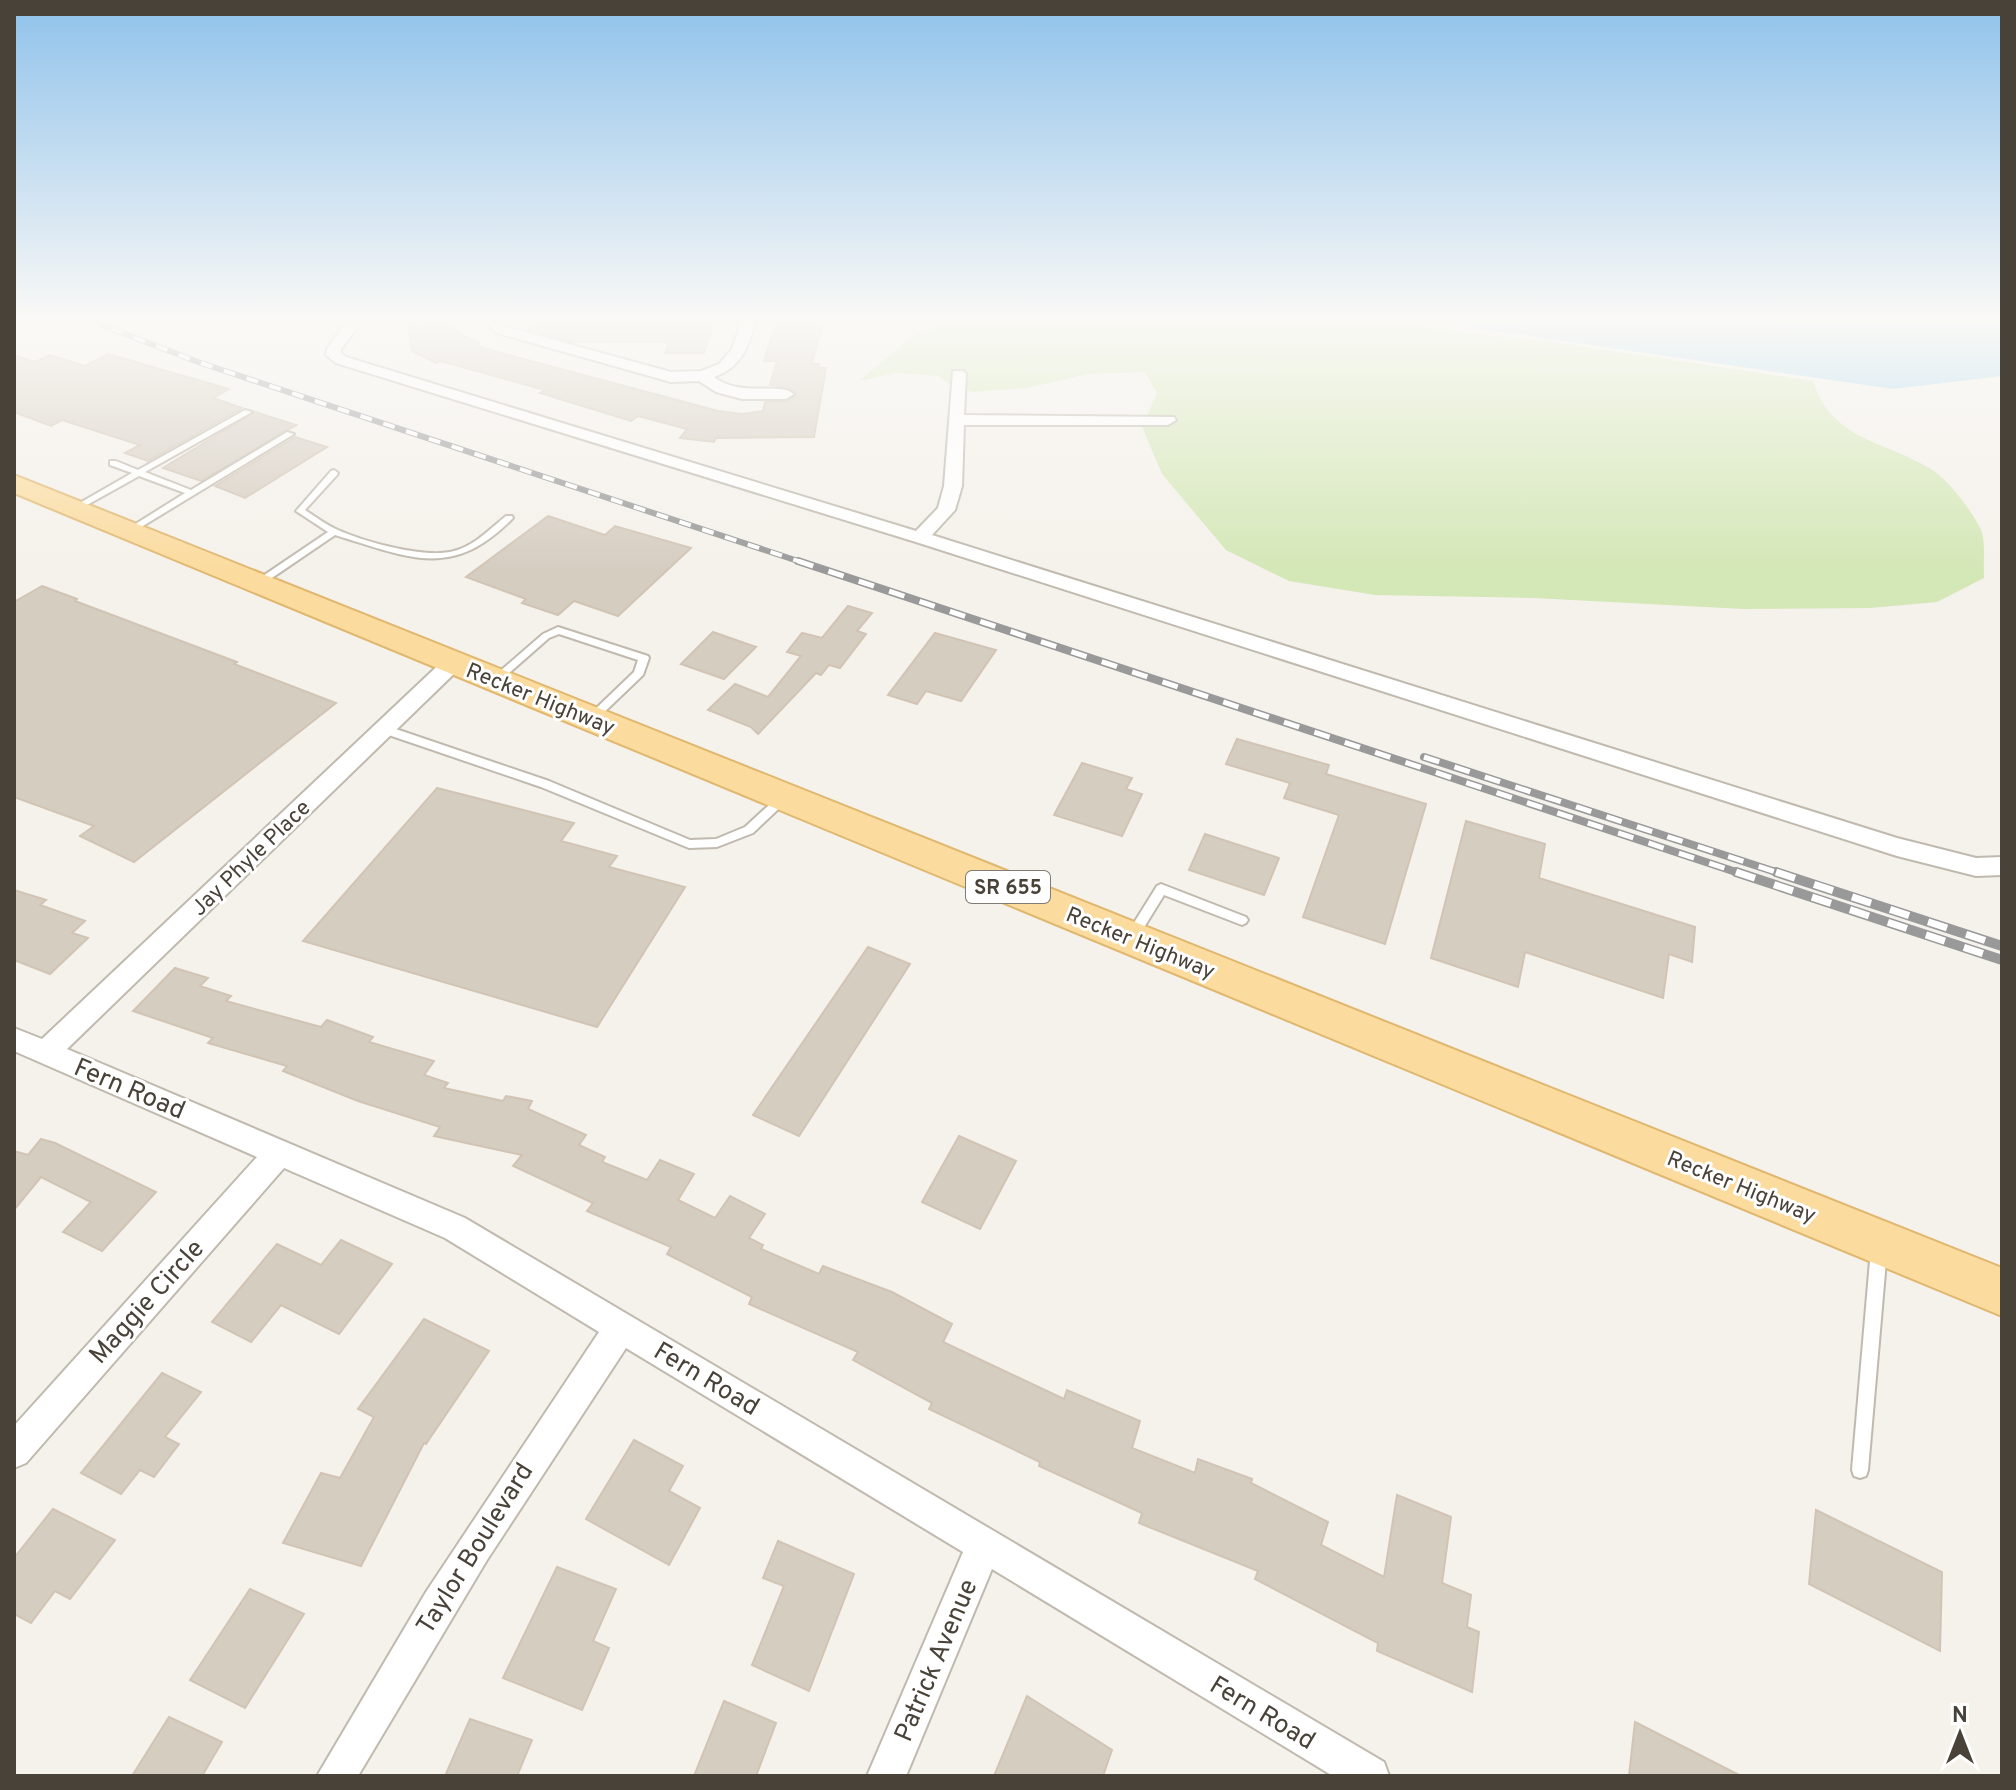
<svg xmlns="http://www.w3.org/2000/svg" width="2016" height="1790" font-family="Overpass,sans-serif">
  <rect width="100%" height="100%" fill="#f5f1eb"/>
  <path fill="#d4e7b6" d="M 948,320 L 1399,320 L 1463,333 L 1546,341 L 1813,381 C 1832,441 1886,441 1931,469 C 1948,479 1972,511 1981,530 C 1986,542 1983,564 1984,578 L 1937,602 L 1870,608 L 1744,609 L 1534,598 L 1375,595 L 1289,581 L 1226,550 L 1162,474 L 1142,427 L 1157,393 L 1145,372 L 1088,374 L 1027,388 L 972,392 L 951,385 L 938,376 L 896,373 L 859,381 L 914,335 Z"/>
  <polygon fill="#aad7ef" points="1419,320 2002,320 2002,376 1893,389"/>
  <g fill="#d6cdc1" stroke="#d1c4b4" stroke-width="2">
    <polygon points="429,320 452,320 454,331 479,343 479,347 718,411 742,414 763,411 765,402 786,402 797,395 788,387 770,385 777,361 764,361 777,320 823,320 812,364 819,364 818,368 826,368 814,437 716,438 714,442 680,438 687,429 638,416 631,421 540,393 545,390 440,361 436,363 412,351 408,324"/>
    <polygon points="534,320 714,320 704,353 665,353 669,342 571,342 529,330"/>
    <polygon points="108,354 229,389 213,398 242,408 148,461 125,453 140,445 62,420 51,426 14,412 14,355 35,362 50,355 85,366"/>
    <polygon points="255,412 296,425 201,481 163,468"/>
    <polygon points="295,437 327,447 245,498 215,486"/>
    <polygon points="548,516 605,535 615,526 691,548 618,616 574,601 558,615 522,603 526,599 466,577"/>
    <polygon points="42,586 77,599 75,601 237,662 234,664 336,703 134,862 80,836 94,826 14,797 14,602"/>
    <polygon points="848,606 872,613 857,631 866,634 840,668 829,665 821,675 816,673 758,734 751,727 708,710 735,684 768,697 801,656 787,652 802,633 822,638"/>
    <polygon points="713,632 756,647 724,679 681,664"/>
    <polygon points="935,633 996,650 961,701 926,691 917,704 888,695"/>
    <polygon points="1237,739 1329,765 1326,774 1426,804 1385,944 1303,917 1339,815 1284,798 1290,783 1226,764"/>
    <polygon points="1082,763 1132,778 1126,789 1142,794 1122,836 1054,815"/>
    <polygon points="437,788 574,823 561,841 617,856 609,867 685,887 597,1027 303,941"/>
    <polygon points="1466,821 1545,844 1539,878 1695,927 1692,962 1669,954 1663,998 1525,952 1518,987 1431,958"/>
    <polygon points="1205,834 1279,858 1264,895 1189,870"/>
    <polygon points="14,890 46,900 40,905 85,921 72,933 88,938 50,974 14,960"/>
    <polygon points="868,947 910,964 799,1136 753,1115"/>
    <polygon points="175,968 208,978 200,986 231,996 226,1001 321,1027 327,1020 373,1037 369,1042 434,1061 424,1075 448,1083 444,1088 503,1101 506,1096 532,1101 528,1109 586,1135 579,1145 605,1157 602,1162 647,1180 660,1160 694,1174 678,1200 715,1218 730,1196 765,1214 749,1238 763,1245 761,1249 819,1274 823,1266 892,1292 952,1324 943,1342 1064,1399 1067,1390 1140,1421 1132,1448 1195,1473 1198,1459 1252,1479 1251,1483 1328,1522 1321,1545 1384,1577 1397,1495 1451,1517 1442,1583 1471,1595 1467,1627 1479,1632 1472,1692 1377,1651 1378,1643 1255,1579 1258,1571 1139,1523 1142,1513 1039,1466 1040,1462 929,1409 932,1403 853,1360 858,1352 749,1304 752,1297 667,1254 671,1247 587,1211 593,1203 513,1166 522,1155 434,1136 440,1127 358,1101 283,1071 287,1066 208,1043 213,1038 133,1011"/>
    <polygon points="959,1136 1016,1161 980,1229 922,1202"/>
    <polygon points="41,1139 55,1143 156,1192 102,1251 63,1232 91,1202 41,1177 14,1210 14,1151 28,1155"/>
    <polygon points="341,1240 392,1264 339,1334 281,1305 251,1342 212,1322 277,1244 321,1265"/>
    <polygon points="424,1319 489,1351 426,1444 424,1443 361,1566 283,1543 321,1473 340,1478 374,1417 358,1409"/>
    <polygon points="162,1373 201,1392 165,1437 179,1444 154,1477 140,1470 121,1494 81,1473"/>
    <polygon points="634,1440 683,1466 669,1491 700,1508 669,1565 586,1519"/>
    <polygon points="53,1509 115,1540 70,1599 55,1591 31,1623 14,1614 14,1558"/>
    <polygon points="1816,1510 1942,1572 1940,1651 1809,1584"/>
    <polygon points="778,1541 854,1574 809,1691 752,1665 784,1586 763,1578"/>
    <polygon points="557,1567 616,1589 593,1641 609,1648 582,1710 503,1678"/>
    <polygon points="250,1589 304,1614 245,1708 190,1680"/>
    <polygon points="1027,1696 1112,1750 1103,1776 994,1776"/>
    <polygon points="724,1701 776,1723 756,1776 694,1776"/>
    <polygon points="169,1717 222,1742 202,1776 132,1776"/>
    <polygon points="470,1719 532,1740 517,1776 445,1776"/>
    <polygon points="1635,1722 1741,1776 1629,1776"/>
  </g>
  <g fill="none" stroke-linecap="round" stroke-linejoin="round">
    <defs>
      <g id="lane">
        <polygon points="245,410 252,412 145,472 191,490 287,432 294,434 133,532 130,533 126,530 185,493 139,476 78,510 71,508 132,473 110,465 110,461 116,461 138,470"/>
        <path d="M 334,470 L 338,473 L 337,475 L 305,510 C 316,517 326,525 338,530 C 365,542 425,559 454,551 C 474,546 490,529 506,516 L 512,516 L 513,518 C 452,581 408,557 335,535 L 263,584 L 257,584 L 257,580 L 328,532 L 296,511 L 331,471 Z"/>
        <polygon points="558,627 648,656 649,658 643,675 595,721 591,722 586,718 634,672 638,660 559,634 549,638 500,681 492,681 491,679 543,634"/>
        <polygon points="384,725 549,781 690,840 716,839 745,827 781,794 789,794 791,797 753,833 717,847 689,848 541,787 380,732 379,729 380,726"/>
        <polygon points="1161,884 1246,917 1248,920 1246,923 1242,925 1164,895 1135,942 1127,942 1125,938 1127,934 1157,886"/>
        <polygon points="1879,1242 1884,1244 1887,1249 1868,1470 1866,1476 1860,1478 1854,1476 1852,1470 1871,1249 1874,1244"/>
      </g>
      <g id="street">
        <polygon points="348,320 363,320 341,349 341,353 346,357 916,531 938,508 944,486 953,371 963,371 966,374 964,415 1174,417 1176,420 1168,425 964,425 962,486 955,510 932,535 1897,838 1976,858 2002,857 2002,875 1976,876 1897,856 916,542 336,363 326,355 327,349"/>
        <path d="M 483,320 L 499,320 L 507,327 L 671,372 L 701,371 L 719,364 L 732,349 L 742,320 L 756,320 C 748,347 742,367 714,377 C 741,398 778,381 794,394 L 786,399 L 742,399 L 716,392 L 699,381 L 671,382 L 497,333 Z"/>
        <polygon points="454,655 464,662 461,667 67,1049 465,1218 1384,1762 1389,1776 1333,1776 992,1569 906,1776 867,1776 963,1552 626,1348 487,1560 358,1776 317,1776 426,1592 599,1332 445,1238 284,1168 26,1463 14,1468 14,1426 257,1157 14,1051 14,1028 42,1039 447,657"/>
      </g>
      <polygon id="primary" points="14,475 2002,1268 2002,1316 14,493"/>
    </defs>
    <use href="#lane" stroke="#c0b9ae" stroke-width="4"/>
    <use href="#street" stroke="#c0b9ae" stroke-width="4"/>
    <use href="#primary" stroke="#e0b76e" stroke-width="4"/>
    <use href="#lane" fill="#fff" fill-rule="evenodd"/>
    <use href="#street" fill="#fff" fill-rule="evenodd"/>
    <use href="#primary" fill="#fbdb9e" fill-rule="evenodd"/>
    <defs>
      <polyline id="rail-far2" points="89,320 198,362 804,563"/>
      <g id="rail-far1">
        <polyline points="798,561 1742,874"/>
        <polyline points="1424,757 1782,874"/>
      </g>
      <g id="rail">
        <polyline points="1736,872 2002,960"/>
        <polyline points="1776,872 2002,946"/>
      </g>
    </defs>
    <use href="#rail-far2" stroke="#999" stroke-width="6"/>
    <use href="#rail-far1" stroke="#999" stroke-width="8"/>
    <use href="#rail" stroke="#999" stroke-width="10"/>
    <use href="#rail-far2" stroke="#fff" stroke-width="4" stroke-dasharray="12" stroke-linecap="butt"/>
    <use href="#rail-far1" stroke="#fff" stroke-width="5" stroke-dasharray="16" stroke-linecap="butt"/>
    <use href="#rail" stroke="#fff" stroke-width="7" stroke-dasharray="20" stroke-linecap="butt"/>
  </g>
  <linearGradient id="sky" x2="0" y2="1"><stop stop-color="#8fc2eb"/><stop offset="0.56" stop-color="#faf9f6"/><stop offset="1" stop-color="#faf9f6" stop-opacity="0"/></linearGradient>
  <rect width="2016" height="571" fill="url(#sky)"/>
  <g text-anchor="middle" stroke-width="6" stroke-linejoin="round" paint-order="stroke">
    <rect fill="#fff" stroke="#807b74" stroke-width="2" x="966" y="871" width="84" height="32" rx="6"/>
    <g font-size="20" font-weight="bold" fill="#494239">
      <text x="1008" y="894">SR 655</text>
    </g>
    <g font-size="22" fill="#494239" stroke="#fff">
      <text transform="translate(541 698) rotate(22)" y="8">Recker Highway</text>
      <text transform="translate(250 857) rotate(-44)" y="8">Jay Phyle Place</text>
      <text transform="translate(1141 942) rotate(22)" y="8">Recker Highway</text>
      <text transform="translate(1742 1186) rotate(22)" y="8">Recker Highway</text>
    </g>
    <g font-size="26" fill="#494239" stroke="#fff">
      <text transform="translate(130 1088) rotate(23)" y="9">Fern Road</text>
      <text transform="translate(146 1301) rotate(-48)" y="9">Maggie Circle</text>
      <text transform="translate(707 1378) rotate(31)" y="9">Fern Road</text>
      <text transform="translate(474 1548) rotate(-58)" y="9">Taylor Boulevard</text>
      <text transform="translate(935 1660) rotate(-67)" y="9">Patrick Avenue</text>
      <text transform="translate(1263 1712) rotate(31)" y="9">Fern Road</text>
    </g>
  </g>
  <rect width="2016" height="1790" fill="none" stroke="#494239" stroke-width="32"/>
  <g transform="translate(1960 1734)" stroke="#ffffff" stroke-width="6" paint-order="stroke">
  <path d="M0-6L14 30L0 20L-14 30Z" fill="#494239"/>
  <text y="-12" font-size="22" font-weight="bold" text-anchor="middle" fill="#494239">N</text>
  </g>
</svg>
